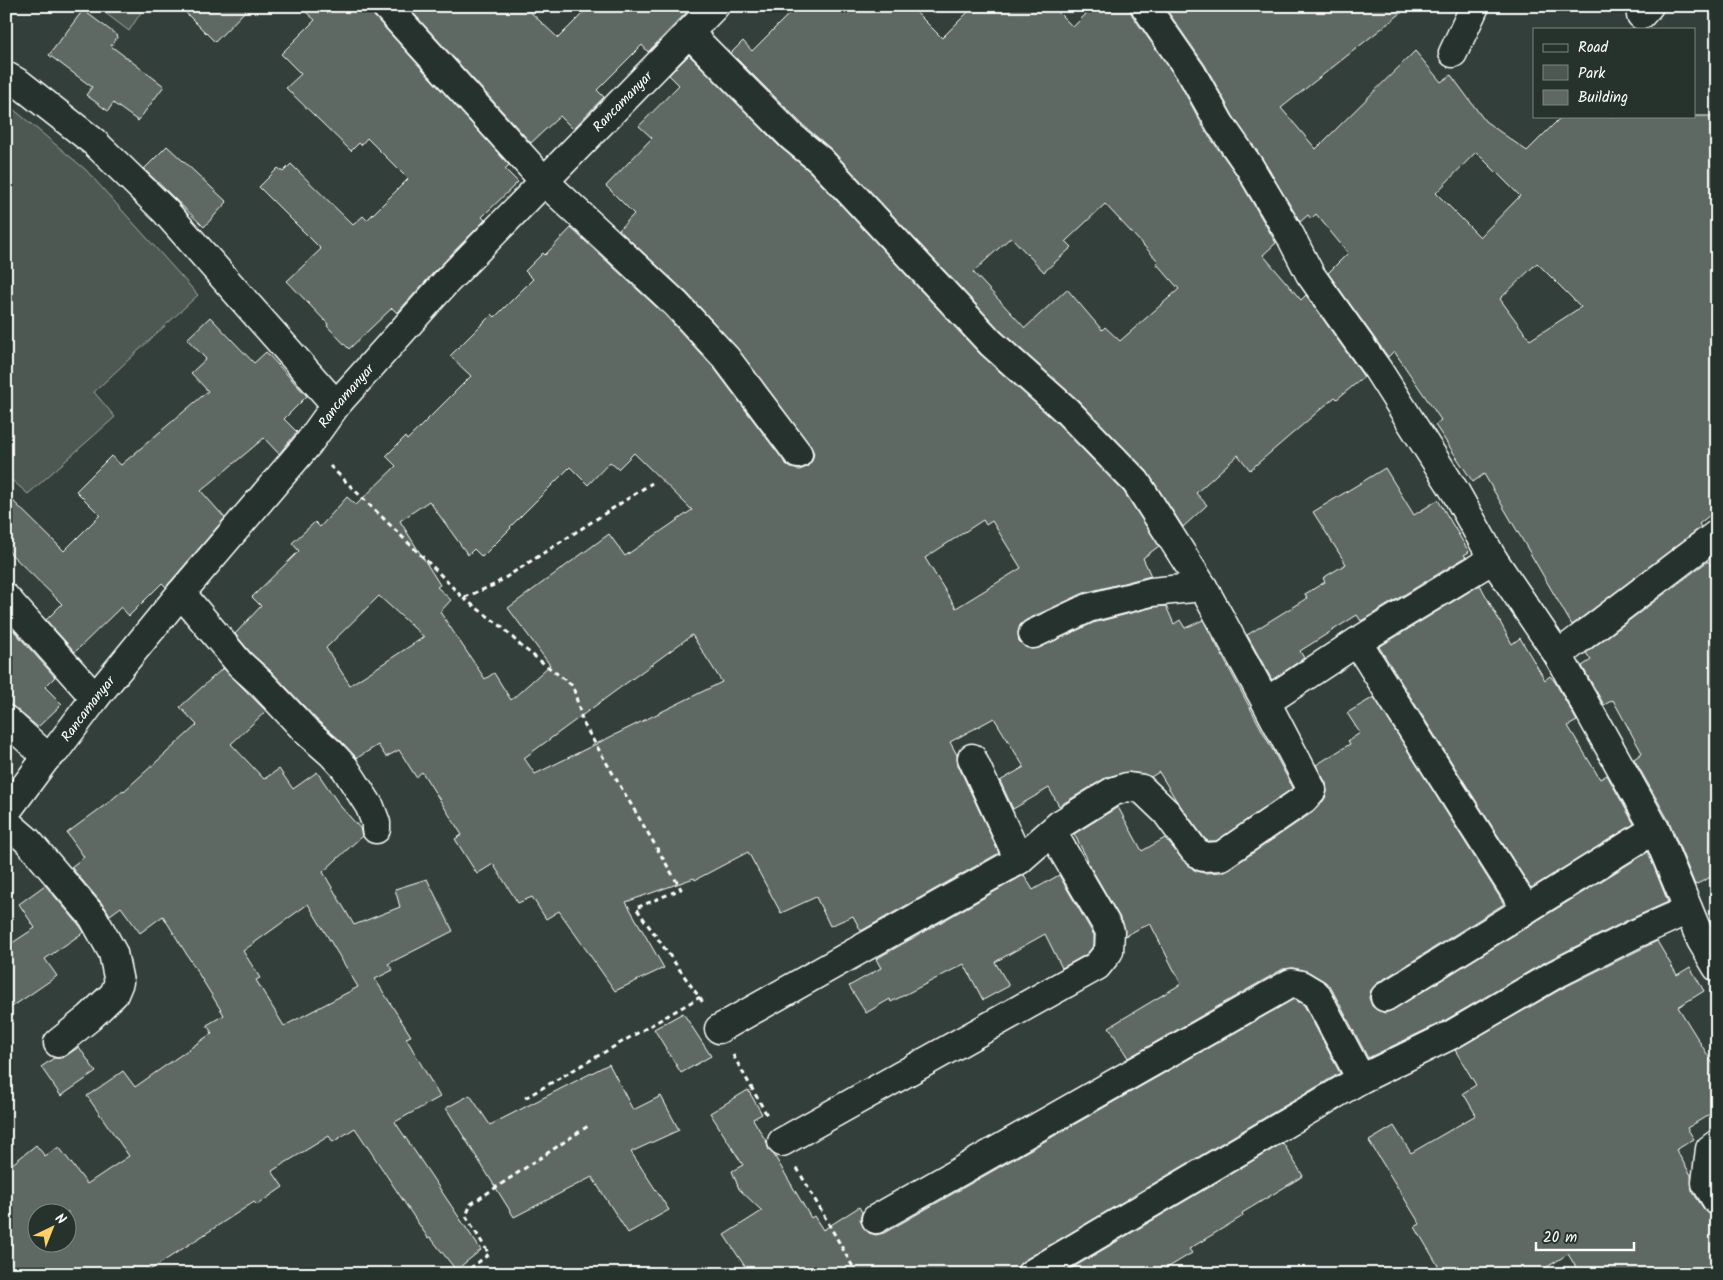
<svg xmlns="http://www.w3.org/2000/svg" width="1723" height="1280" font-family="Kalam,sans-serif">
  <rect width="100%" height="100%" fill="#333f3a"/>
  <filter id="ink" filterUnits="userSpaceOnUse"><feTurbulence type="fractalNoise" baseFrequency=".02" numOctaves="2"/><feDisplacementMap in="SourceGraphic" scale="10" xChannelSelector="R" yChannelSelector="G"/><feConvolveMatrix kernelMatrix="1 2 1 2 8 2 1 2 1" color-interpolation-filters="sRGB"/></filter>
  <g filter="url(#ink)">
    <g fill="#4d5853" stroke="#a6aca9">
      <polygon points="96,6 145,6 129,31"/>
      <polygon points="6,103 86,170 198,295 94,392 115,417 28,494 6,475"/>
    </g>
    <g fill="#5f6964" stroke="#fff" fill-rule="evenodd">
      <polygon points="179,6 250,6 215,42"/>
      <polygon points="299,6 371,6 374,16 509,165 505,169 518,182 482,217 485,220 434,272 397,313 392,308 349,349 327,326 328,324 287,281 321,249 259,187 278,168 283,172 291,164 353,225 363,216 367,220 408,179 367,138 361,145 359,143 351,151 286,88 301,74 281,54 315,20"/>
      <polygon points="407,6 524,6 558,38 590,6 693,6 648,52 642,45 597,90 604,97 573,129 560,116 531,143"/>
      <path d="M 797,6 L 910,6 L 942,38 L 974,6 L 1052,6 L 1073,27 L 1094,6 L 1130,6 L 1132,15 L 1179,82 L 1206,132 L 1236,174 L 1276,243 L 1263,255 L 1301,300 L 1306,295 L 1364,377 L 1337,399 L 1335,397 L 1250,470 L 1238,455 L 1196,493 L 1207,505 L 1183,527 L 1147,471 L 1078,400 L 1002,332 L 831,149 L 803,125 L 731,53 L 743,41 L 752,51 ZM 1105,204 L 1158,261 L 1156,263 L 1179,289 L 1120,341 L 1105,327 L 1102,330 L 1067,289 L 1025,328 L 973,272 L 1011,237 L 1044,272 L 1072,247 L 1066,241 Z"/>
      <path d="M 1164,6 L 1410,6 L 1281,108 L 1316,149 L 1415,51 L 1441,82 L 1451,75 L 1485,121 L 1527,151 L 1562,116 L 1717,116 L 1717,509 L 1699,524 L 1701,527 L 1572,625 L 1484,474 L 1473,482 L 1435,425 L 1441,420 L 1394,351 L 1388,357 L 1328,273 L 1348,253 L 1316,214 L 1311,219 L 1308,215 L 1300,222 L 1262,158 L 1233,116 L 1205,65 ZM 1476,152 L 1520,196 L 1480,237 L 1436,193 ZM 1537,263 L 1581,307 L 1530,340 L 1500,299 Z"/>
      <polygon points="83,10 118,36 111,46 164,86 138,121 113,103 108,111 86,95 92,87 49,55"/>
      <path d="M 689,55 L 781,148 L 809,171 L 980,354 L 1056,422 L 1124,492 L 1159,546 L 1143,558 L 1151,576 L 1084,593 L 1026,620 L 1020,625 L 1018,632 L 1019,641 L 1025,647 L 1031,649 L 1039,648 L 1093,623 L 1154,607 L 1166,606 L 1174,624 L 1180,620 L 1185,628 L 1203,620 L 1293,788 L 1216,841 L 1208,841 L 1205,839 L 1176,800 L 1159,772 L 1151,777 L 1144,774 L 1129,772 L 1107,777 L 1059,806 L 1049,788 L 1013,809 L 1000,781 L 1024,767 L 994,718 L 950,742 L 957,755 L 958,765 L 999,853 L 861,931 L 853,916 L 830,926 L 816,897 L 781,913 L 748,852 L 695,880 L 694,878 L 626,902 L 664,968 L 615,991 L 559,911 L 546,919 L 532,897 L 518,903 L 493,864 L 477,874 L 455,839 L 462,835 L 422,772 L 416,777 L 399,750 L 386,757 L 378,745 L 357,758 L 341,741 L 317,720 L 272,672 L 251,653 L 235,634 L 261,606 L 252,597 L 299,551 L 292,543 L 315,522 L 320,527 L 347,497 L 356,505 L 396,466 L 386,456 L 405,437 L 407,440 L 471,376 L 450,356 L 492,314 L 495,317 L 533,279 L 525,271 L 543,253 L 545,255 L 571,228 L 665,315 L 714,368 L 786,464 L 791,468 L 799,470 L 807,467 L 812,461 L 814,453 L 810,445 L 738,349 L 687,293 L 619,230 L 634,214 L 606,186 L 652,138 L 639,126 L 679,85 L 669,75 ZM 634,453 L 692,510 L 625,556 L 609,534 L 508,608 L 550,665 L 511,700 L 494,673 L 485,679 L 440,612 L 451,600 L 437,587 L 440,585 L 400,521 L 429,501 L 468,555 L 474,549 L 482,557 L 511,528 L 510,527 L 570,467 L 588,485 L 610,462 L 618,469 ZM 983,520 L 986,525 L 992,521 L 1021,568 L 956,608 L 925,558 ZM 379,596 L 424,637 L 350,685 L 326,648 ZM 692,635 L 722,682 L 535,774 L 524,758 Z"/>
      <polygon points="167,146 227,202 204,227 144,169"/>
      <polygon points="210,317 254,363 266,352 307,396 284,419 297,432 279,454 264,438 201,491 225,518 166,587 162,583 129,616 121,607 75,652 46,620 62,604 6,549 6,494 64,551 100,515 76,491 111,456 121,465 208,391 191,373 206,359 187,339"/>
      <polygon points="1385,468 1414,515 1438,500 1469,552 1464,555 1466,557 1361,621 1357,615 1300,651 1304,658 1272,680 1247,635 1307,598 1305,594 1325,582 1323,578 1346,564 1313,512"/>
      <polygon points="1708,561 1717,574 1717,874 1695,885 1669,821 1634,759 1642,753 1613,700 1604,705 1582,666 1591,660 1586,653"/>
      <polygon points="1480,585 1512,644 1520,638 1545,680 1550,676 1555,682 1577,721 1568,726 1600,779 1607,775 1634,824 1531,888 1379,647"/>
      <polygon points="6,622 55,677 45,687 62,704 38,727 6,701"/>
      <path d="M 223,668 L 266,711 L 231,744 L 264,779 L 279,769 L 293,789 L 317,772 L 341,807 L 360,828 L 362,836 L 323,872 L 354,925 L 400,907 L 395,889 L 427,879 L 453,931 L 388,964 L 393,970 L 375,979 L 411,1036 L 406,1038 L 440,1097 L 395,1122 L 481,1250 L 456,1270 L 430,1237 L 428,1238 L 355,1128 L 333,1142 L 329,1136 L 272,1171 L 283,1187 L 257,1205 L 254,1202 L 144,1274 L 6,1274 L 6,1169 L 36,1145 L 45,1156 L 59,1147 L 87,1184 L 129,1156 L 87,1096 L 123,1071 L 135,1087 L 212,1033 L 207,1025 L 224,1015 L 163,916 L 140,933 L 121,907 L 110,915 L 105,907 L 71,867 L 84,857 L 67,833 L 109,802 L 123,790 L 124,791 L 197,725 L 180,707 ZM 308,904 L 358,987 L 284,1026 L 256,980 L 260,978 L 243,951 ZM 38,1212 L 68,1212 L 68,1242 L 38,1242 Z"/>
      <polygon points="1374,697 1504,904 1376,984 1371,990 1369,998 1372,1006 1377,1010 1385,1013 1393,1010 1648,852 1668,902 1628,920 1547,961 1444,1021 1368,1058 1330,986 1324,981 1309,972 1293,968 1283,969 1128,1058 1109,1027 1181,984 1150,923 1125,936 1123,923 1087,861 1088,860 1074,834 1118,807 1142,851 1165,838 1182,859 1194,870 1204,873 1222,872 1229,869 1313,812 1324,800 1327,792 1326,783 1316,765 1350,744 1348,741 1360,733 1347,713"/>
      <polygon points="1024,875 1033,890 1059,875 1094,935 1094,945 1087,954 1062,968 1045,934 995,962 1009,986 983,1000 964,964 891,1002 890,999 866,1013 849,986 881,968 876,959"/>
      <polygon points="45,885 80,926 84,932 45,959 57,976 6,1011 6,947 35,928 19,904"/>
      <polygon points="1657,941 1677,975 1690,967 1704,991 1678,1007 1717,1070 1717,1110 1687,1128 1694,1139 1676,1150 1691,1175 1692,1191 1704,1209 1709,1214 1717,1217 1717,1274 1580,1274 1568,1254 1536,1274 1443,1274 1415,1227 1420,1224 1369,1141 1394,1126 1411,1153 1476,1115 1463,1093 1476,1085 1455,1050 1561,989"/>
      <polygon points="1294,999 1304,1005 1340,1073 1023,1261 1018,1266 1015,1274 750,1274 724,1235 762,1211 739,1189 732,1171 743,1165 710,1113 748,1090 762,1114 753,1119 767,1143 769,1150 774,1155 811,1218 814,1216 823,1230 859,1207 862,1212 860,1219 863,1227 869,1233 876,1235 884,1233"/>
      <polygon points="683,1013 711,1056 681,1073 654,1029"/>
      <polygon points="79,1047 96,1072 61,1096 41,1067 54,1058 61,1058 67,1055"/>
      <polygon points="609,1064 633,1110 661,1096 679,1130 631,1152 669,1210 628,1233 592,1177 514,1217 446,1108 470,1095 490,1125"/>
      <polygon points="1283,1143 1303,1176 1242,1213 1243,1216 1189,1249 1192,1253 1157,1274 1062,1274"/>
    </g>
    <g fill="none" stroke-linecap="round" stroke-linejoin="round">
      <defs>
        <g id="minor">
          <polyline points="386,6 545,182 676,304 726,358 798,454"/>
          <polyline points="1145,6 1192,74 1220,124 1249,166 1290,235 1310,274 1378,370 1456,493 1493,559 1558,655 1655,829 1701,940 1717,967"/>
          <polyline points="1641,15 1649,6"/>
          <polyline points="689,33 792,137 820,160 991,343 1067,411 1136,482 1203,587 1266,702 1312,790 1304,799 1221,856 1203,857 1194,850 1166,812 1142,789 1127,787 1112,792 1059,825 1019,860 972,758"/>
          <polyline points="1453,53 1475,6"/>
          <polyline points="6,76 20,84 94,142 165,211 336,405"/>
          <polyline points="181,593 240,664 261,683 306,731 331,753 345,768 370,807 376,823 376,829"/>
          <polyline points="6,598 95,698"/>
          <polyline points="1033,634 1088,608 1151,592 1203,587"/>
          <polyline points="1357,642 1526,909"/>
          <polyline points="1558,655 1717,534"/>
          <polyline points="1266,702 1357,642 1493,559"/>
          <polyline points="6,720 47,757"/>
          <path id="s1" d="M 6,812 L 47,757 L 56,750 L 95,698 L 181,593 L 308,444 L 336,405 L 445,283 L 715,6"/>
          <polyline points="6,822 28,841 93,917 113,953 119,982 114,994 89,1018 58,1043"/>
          <polyline points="1385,997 1655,829"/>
          <polyline points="719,1029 1019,860"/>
          <polyline points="782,1142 1097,966 1109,951 1110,931 1052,832"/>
          <polyline points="1717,1144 1710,1149 1706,1183 1717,1201"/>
          <polyline points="876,1219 1291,983 1301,985 1316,994 1361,1079"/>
          <polyline points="1031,1274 1361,1079 1451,1035 1554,975 1635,934 1688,910"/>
        </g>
      </defs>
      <use href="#minor" stroke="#fff" stroke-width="31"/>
      <g stroke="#fff" stroke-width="3" stroke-dasharray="5 4" stroke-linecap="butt">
        <polyline points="330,466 436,570 463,598 494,585 652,483"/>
        <polyline points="463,598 501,626 521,646 573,686 583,723 681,889 636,908 704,1004"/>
        <polyline points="733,1055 767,1115"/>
        <polyline points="525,1098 700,997"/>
        <polyline points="797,1168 857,1274"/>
        <polyline points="463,1274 489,1254 466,1216 471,1204 588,1126"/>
      </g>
      <use href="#minor" stroke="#26332d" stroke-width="28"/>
    </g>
  </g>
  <g text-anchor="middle" stroke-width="5" stroke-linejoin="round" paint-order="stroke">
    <g font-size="14" fill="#fff" stroke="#26332d">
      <text dy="5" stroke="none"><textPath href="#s1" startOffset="942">Rancamanyar</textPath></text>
      <text dy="5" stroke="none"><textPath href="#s1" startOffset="538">Rancamanyar</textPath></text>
      <text dy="5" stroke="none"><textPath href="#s1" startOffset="132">Rancamanyar</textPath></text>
    </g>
  </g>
  <rect width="1723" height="1280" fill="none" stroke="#26332d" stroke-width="25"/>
  <rect x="12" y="12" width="1698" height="1255" fill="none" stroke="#fff" stroke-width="2" filter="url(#ink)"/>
  <rect x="1533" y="28" width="162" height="90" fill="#26332d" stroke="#7d8581"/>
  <rect x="1543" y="44" width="25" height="8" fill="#26332d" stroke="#7d8581"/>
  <text x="1578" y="52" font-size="15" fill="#ffffff">Road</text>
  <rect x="1543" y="65" width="25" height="15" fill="#4d5853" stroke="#7d8581"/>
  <text x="1578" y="78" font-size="15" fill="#ffffff">Park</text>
  <rect x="1543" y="90" width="25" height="15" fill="#5f6964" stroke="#7d8581"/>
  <text x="1578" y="102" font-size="15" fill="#ffffff">Building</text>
  <g transform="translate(52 1228) rotate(43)"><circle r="24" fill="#26332d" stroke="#7d8581"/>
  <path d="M0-4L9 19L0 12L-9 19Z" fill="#ffd166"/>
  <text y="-8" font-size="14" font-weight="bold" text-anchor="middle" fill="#ffffff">N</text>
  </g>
  <path d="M1536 1242v8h98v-8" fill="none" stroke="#ffffff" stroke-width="2.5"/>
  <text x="1543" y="1242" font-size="15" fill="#ffffff" stroke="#26332d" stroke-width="4" paint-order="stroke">20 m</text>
</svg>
